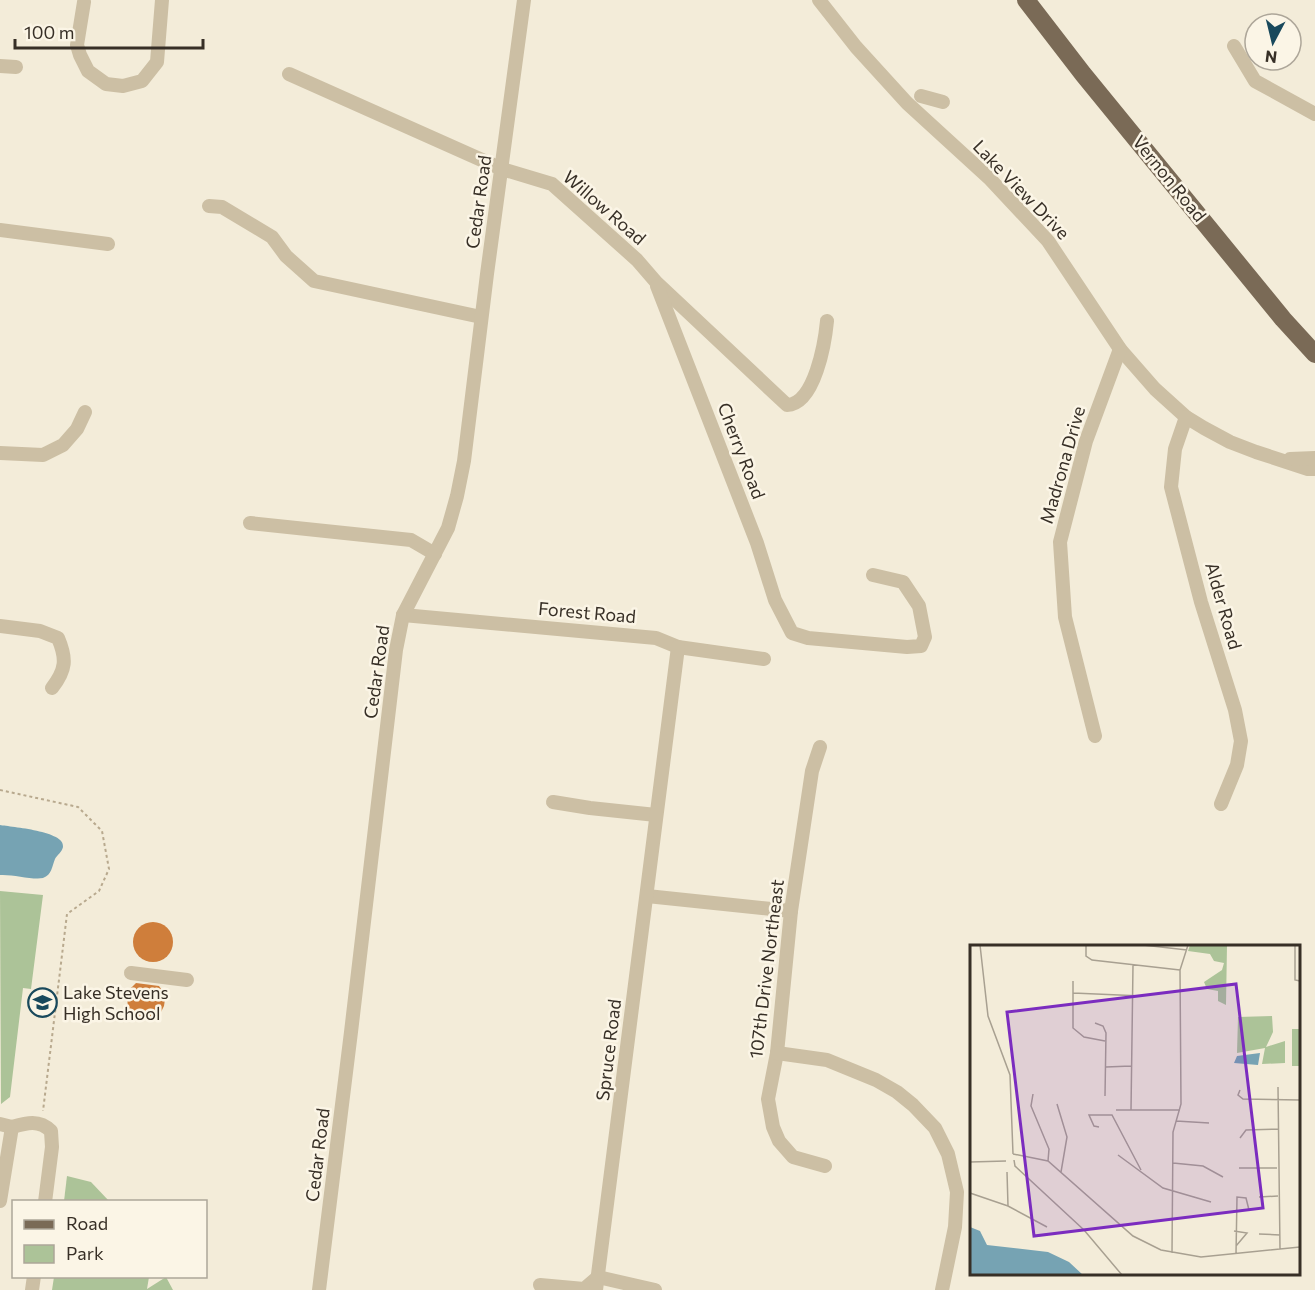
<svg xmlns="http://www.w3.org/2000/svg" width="1315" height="1290" font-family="Commissioner,sans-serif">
  <rect width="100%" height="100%" fill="#f3ecd9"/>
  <g fill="#acc398">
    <polygon points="0,891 43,895 31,989 23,988 10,1097 1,1104"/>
    <polygon points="67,1176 91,1182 109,1201 64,1201"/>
    <polygon points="54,1277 149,1277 147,1289 166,1277 173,1290 52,1290"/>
  </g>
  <path fill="#76a3b3" d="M 0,825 C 11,827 66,831 63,847 C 62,852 57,855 55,859 C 52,866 52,875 43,878 C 32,880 12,874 0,875 Z"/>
  <g fill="#cf7e3b">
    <circle cx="153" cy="942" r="20"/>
    <polygon points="136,983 159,986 164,993 165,999 164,1006 161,1012 156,1016 150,1019 143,1019 137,1017 128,1008 127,996 129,990"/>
  </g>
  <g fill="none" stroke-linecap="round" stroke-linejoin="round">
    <polyline stroke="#b8a98e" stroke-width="2" stroke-dasharray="3 3" stroke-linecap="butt" points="0,790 78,807 102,831 109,869 99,891 67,914 43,1111"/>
    <g stroke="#ccbfa4" stroke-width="14">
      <polyline points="819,0 856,47 907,103 989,178 1048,241 1120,349 1155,389 1186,417 1204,428 1230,442 1256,452 1308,469 1315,469"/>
      <polyline points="84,2 77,45 80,55 88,71 106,84 123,86 142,81 157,62 162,0"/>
      <polyline points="1234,46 1255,81 1315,114"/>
      <polyline points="0,66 16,67"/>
      <path d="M 289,74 L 502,169 L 552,184 L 637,260 L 656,282 L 787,405 C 815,404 825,342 827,321"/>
      <polyline points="921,96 943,102"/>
      <polyline points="209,206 222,207 272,237 286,256 314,281 481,317"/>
      <polyline points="0,230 108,244"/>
      <polyline points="657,286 757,543 775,600 792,633 808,638 907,647 921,646 925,637 919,606 903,582 873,575"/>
      <polyline points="1186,417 1175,449 1171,487 1201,602 1235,710 1241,741 1237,765 1221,804"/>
      <polyline points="0,453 43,455 63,445 77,429 85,412"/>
      <polyline points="1290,459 1315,458"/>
      <polyline points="250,523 411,540 435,554"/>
      <polyline points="403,615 656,638 678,647 764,659"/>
      <path d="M 0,626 L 40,631 L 58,638 C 67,659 66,670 52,688"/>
      <polyline points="1095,736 1065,617 1060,542 1086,441 1120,349"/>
      <polyline points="820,747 812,771 791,911 777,1053 768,1099 773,1127 779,1141 793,1157 825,1166"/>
      <polyline points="553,802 590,808 656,815"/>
      <polyline points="647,896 791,911"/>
      <polyline points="131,973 187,980"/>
      <polyline points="777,1053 827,1060 876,1080 897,1092 913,1105 935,1128 948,1154 957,1192 955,1227 942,1290"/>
      <polyline points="0,1124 12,1127 0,1201"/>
      <path d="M 12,1127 C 26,1123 39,1119 51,1131 L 52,1147 L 45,1202"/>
      <polyline points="540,1285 584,1289 598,1277 655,1290"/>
      <polyline points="32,1290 34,1276"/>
      <polyline points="319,1290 351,1032 396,650 403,615 448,528 457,496 464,461 487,274 524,0"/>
      <polyline points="596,1290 678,647"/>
    </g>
    <polyline stroke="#7a6a56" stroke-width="18" points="1026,0 1083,74 1283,319 1315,354"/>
  </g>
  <defs>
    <symbol id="school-ring" viewBox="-11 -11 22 22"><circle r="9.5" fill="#fbf5e6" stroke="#19495c" stroke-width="1.5"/><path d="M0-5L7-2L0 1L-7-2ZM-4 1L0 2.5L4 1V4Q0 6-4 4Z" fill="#19495c"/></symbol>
  </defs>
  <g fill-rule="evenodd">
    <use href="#school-ring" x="26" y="986" width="33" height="33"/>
  </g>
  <g text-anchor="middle" stroke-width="5" stroke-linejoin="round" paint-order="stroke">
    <g font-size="18" fill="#372f26" stroke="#fbf5e6">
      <text transform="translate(1169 179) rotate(51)" y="6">Vernon Road</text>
      <text transform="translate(1021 190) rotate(46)" y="6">Lake View Drive</text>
      <text transform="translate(479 202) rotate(-82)" y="6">Cedar Road</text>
      <text transform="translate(604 208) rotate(41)" y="6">Willow Road</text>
      <text transform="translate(741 451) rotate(69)" y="6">Cherry Road</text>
      <text transform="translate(1063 465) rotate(-74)" y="6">Madrona Drive</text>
      <text transform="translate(1223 606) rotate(74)" y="6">Alder Road</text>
      <text transform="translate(587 613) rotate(5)" y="6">Forest Road</text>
      <text transform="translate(377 672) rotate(-82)" y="6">Cedar Road</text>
      <text transform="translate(767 969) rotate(-83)" y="6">107th Drive Northeast</text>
      <text transform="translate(609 1050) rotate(-83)" y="6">Spruce Road</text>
      <text transform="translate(318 1155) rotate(-83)" y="6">Cedar Road</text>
    </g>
    <g font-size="18" fill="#372f26" stroke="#fbf5e6" text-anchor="start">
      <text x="63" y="999">Lake Stevens<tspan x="63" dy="21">High School</tspan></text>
    </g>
  </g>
  <g transform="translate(970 945)">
    <rect width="330" height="330" fill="#f3ecd9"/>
    <path d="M 220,0 L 257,0 L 256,60 L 248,56 L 248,46 L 237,44 L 234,37 L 252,25 L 254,18 L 244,16 L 240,9 L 218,6 ZM 302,71 L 303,87 L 296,102 L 315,96 L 315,118 L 292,119 L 295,103 L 267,108 L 268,72 ZM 322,84 L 330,84 L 330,121 L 322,121 Z" fill="#acc398"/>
    <path d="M 290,108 L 288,120 L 264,118 L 267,111 ZM 0,282 L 10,286 L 17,300 L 78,307 L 99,317 L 113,330 L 0,330 Z" fill="#76a3b3"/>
    <path fill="none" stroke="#a8a091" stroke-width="1.5" d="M 10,0 L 18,71 L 40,130 L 43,209M 116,0 L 116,11 L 122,15 L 210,25M 173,0 L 217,5M 325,0 L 325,35 L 330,36M 103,36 L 103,83 L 114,92 L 135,96M 103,48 L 172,51M 125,78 L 133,81 L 136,88 L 135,151M 136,122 L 161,121M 308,142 L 310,304M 270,145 L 268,150 L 273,154 L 330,155M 63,149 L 61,161 L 79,204 L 78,216M 87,159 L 97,192 L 91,227M 146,165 L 210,165M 161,165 L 163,20M 206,176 L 239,178M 129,182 L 124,181 L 119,170 L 142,170 L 171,225M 270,193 L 276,185 L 308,184M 43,209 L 78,216 L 163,291 L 191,305 L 231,312 L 330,302M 148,210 L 193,243 L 241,257M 44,215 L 45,221 L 114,285 L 152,330M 0,217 L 36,216M 203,218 L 233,221 L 253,232M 269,223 L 307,223M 37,227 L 38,261M 0,248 L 38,261 L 77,282M 289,252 L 308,251M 264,286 L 277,288 L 266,301M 289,289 L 310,290M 202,308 L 203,187 L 211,159 L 210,25 L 218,0M 266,309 L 267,252 L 276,253 L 279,265"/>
    <path fill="#7b2cbf" fill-opacity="0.15" stroke="#7b2cbf" stroke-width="3" d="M 266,39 L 293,263 L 64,291 L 37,67 Z"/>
    <rect width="330" height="330" fill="none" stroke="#372f26" stroke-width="3"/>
  </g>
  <rect x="12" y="1200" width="195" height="78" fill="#fbf5e6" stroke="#ada699" stroke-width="1.5"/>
  <rect x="24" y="1220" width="30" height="9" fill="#7a6a56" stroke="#ada699" stroke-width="1.5"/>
  <text x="66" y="1230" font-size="18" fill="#372f26">Road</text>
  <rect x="24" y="1245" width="30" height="18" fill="#acc398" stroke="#ada699" stroke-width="1.5"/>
  <text x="66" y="1260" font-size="18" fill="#372f26">Park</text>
  <g transform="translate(1273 42) rotate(187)"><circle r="28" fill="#fbf5e6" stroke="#ada699" stroke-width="1.5"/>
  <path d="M0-4.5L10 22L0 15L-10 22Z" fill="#19495c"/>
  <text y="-9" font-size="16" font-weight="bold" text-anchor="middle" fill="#372f26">N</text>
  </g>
  <path d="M15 39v9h188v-9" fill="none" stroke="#372f26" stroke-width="3"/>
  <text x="24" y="39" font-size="18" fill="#372f26" stroke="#fbf5e6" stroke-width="4.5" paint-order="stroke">100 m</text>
</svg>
